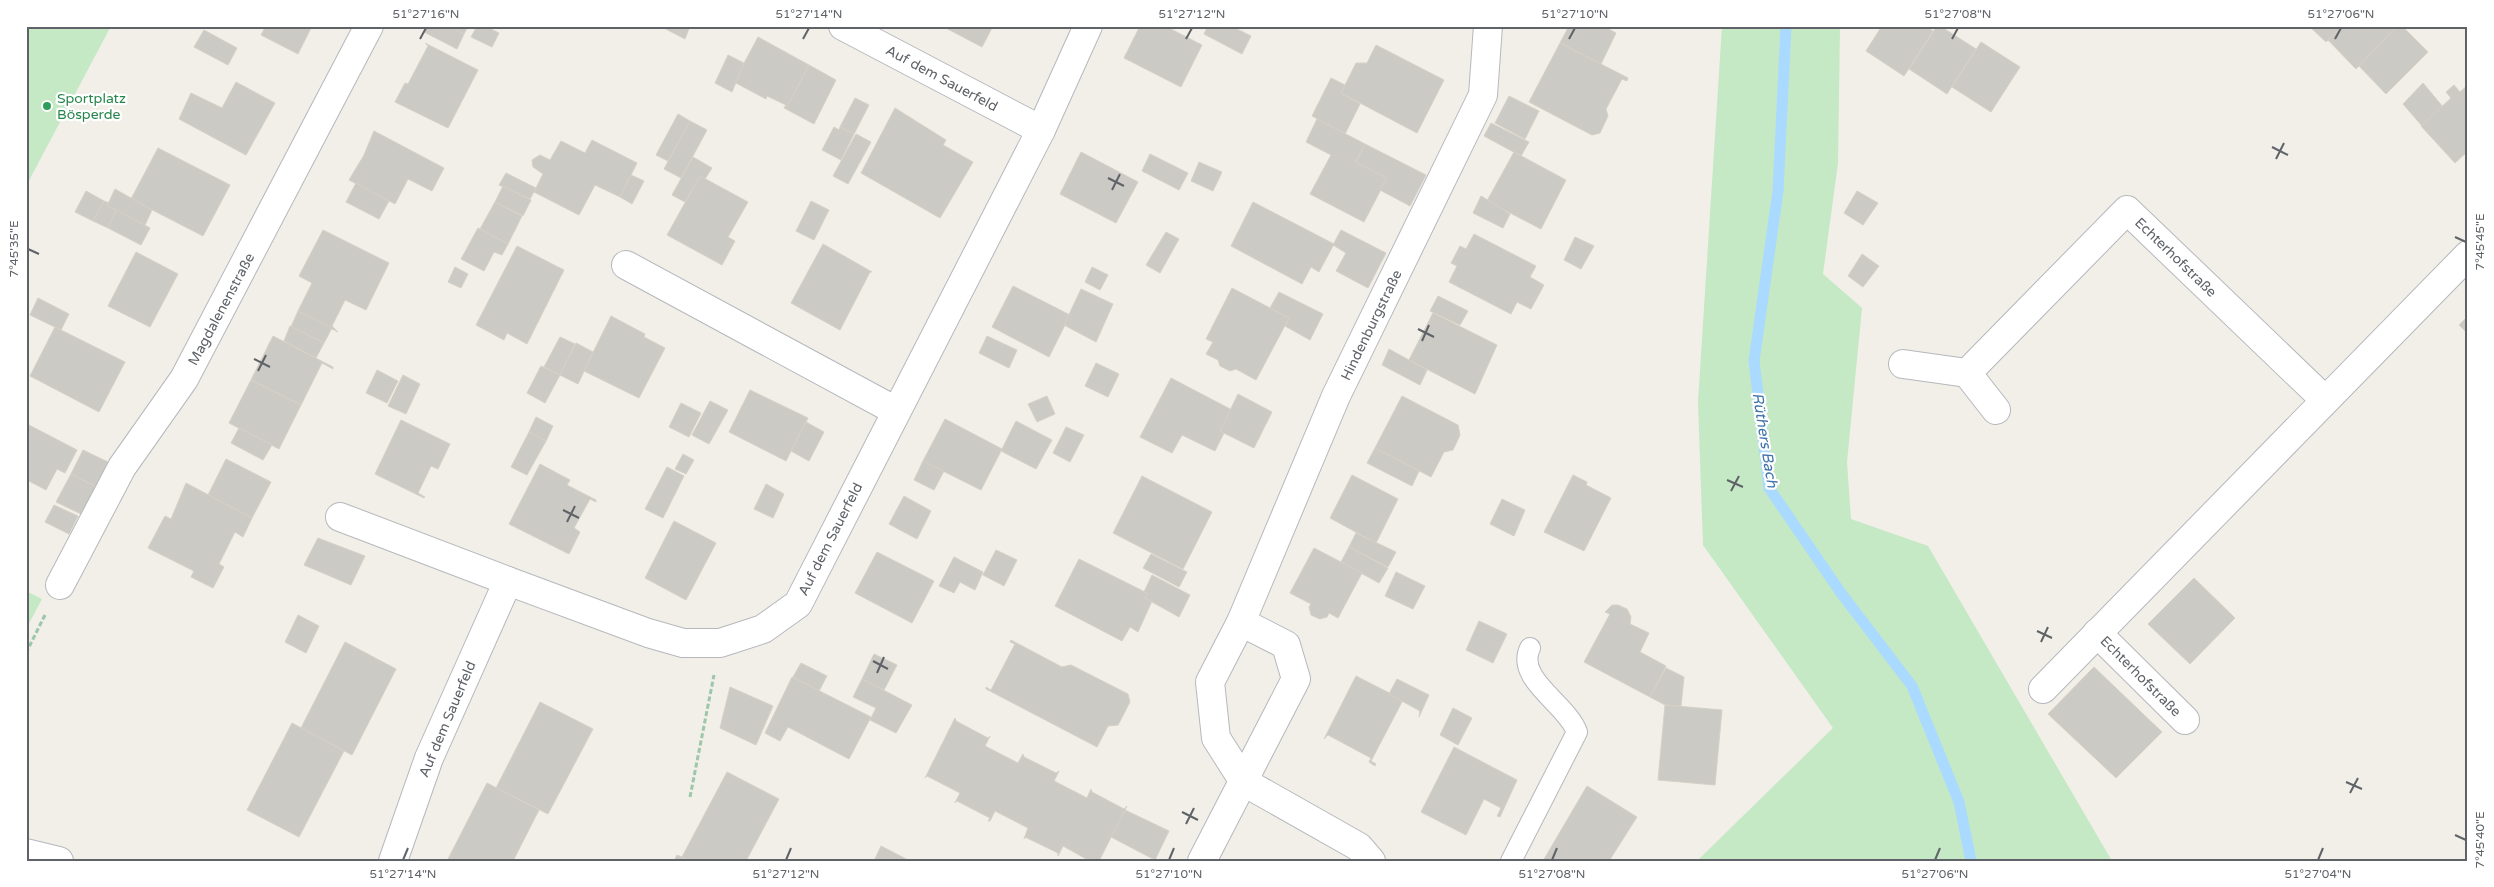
<svg xmlns="http://www.w3.org/2000/svg" width="2494" height="887" font-family="'Varela Round',sans-serif">
  <rect width="100%" height="100%" fill="#f1efe8"/>
  <g fill="#c5e8c5">
    <polygon points="26,26 111,26 26,186"/>
    <polygon points="1722,26 1840,26 1838,163 1823,274 1862,308 1847,462 1851,519 1928,546 2112,861 1697,861 1833,728 1703,545 1698,402"/>
    <polygon points="26,591 42,599 26,629"/>
  </g>
  <g fill="none" stroke-linecap="round" stroke-linejoin="round">
    <polyline stroke="#aadaff" stroke-width="11" points="1786,26 1778,191 1754,361 1769,488 1841,593 1912,686 1959,802 1971,861"/>
  </g>
  <g fill="#cccac5" stroke="#d6d1c6">
    <polygon points="266,26 312,26 298,54 261,35"/>
    <polygon points="427,26 450,26 464,34 457,49 424,32"/>
    <polygon points="450,26 468,26 464,34"/>
    <polygon points="477,26 485,26 499,33 492,47 471,37"/>
    <polygon points="660,26 690,26 685,39"/>
    <polygon points="942,26 993,26 982,47"/>
    <polygon points="1140,26 1165,26 1202,45 1181,87 1124,58"/>
    <polygon points="1208,26 1231,26 1251,36 1242,54 1204,34"/>
    <polygon points="1569,26 1603,26 1616,33 1601,64 1560,43"/>
    <polygon points="1882,26 1925,26 1933,31 1904,76 1866,51"/>
    <polygon points="1937,26 1940,26 1976,49 1947,94 1909,69"/>
    <polygon points="2309,26 2342,26 2326,42"/>
    <polygon points="2342,26 2397,26 2356,69 2328,40"/>
    <polygon points="2397,26 2402,26 2428,52 2386,94 2359,66"/>
    <polygon points="204,30 237,48 228,65 194,47"/>
    <polygon points="758,37 809,65 786,109 784,108 786,105 767,96 766,99 734,82"/>
    <polygon points="1981,42 2020,67 1991,112 1952,87"/>
    <polygon points="425,43 478,70 448,128 395,102 405,83 408,84 428,46"/>
    <polygon points="1560,43 1628,78 1627,81 1622,79 1606,109 1608,116 1600,133 1592,135 1529,102"/>
    <polygon points="1376,45 1444,80 1417,133 1341,93 1356,63 1367,63"/>
    <polygon points="728,55 744,63 732,92 715,83"/>
    <polygon points="809,65 836,80 814,124 786,109"/>
    <polygon points="1331,78 1345,85 1341,93 1360,104 1345,134 1312,116"/>
    <polygon points="236,82 275,103 246,155 179,119 191,93 222,108"/>
    <polygon points="2423,83 2443,107 2422,126 2403,104"/>
    <polygon points="2454,85 2460,92 2468,85 2468,151 2455,163 2421,126 2451,98 2446,92"/>
    <polygon points="1509,96 1539,111 1525,139 1495,123"/>
    <polygon points="855,98 869,105 854,134 840,127"/>
    <polygon points="895,108 946,140 943,145 973,162 940,218 861,173"/>
    <polygon points="678,114 690,121 668,161 656,155"/>
    <polygon points="1317,119 1365,144 1356,162 1387,178 1364,222 1310,194 1331,155 1306,142"/>
    <polygon points="690,121 707,130 681,178 664,169"/>
    <polygon points="1491,123 1529,142 1521,156 1484,136"/>
    <polygon points="834,127 839,130 840,127 854,134 841,160 822,150"/>
    <polygon points="374,131 444,168 432,191 408,179 395,204 349,180 364,155"/>
    <polygon points="856,134 871,142 848,184 833,176"/>
    <polygon points="592,140 637,163 620,197 595,185 579,215 534,192 543,174 533,167 532,160 535,158 540,155 550,160 561,141 585,153"/>
    <polygon points="1365,144 1426,175 1410,206 1380,190 1387,178 1356,162"/>
    <polygon points="158,148 230,185 203,236 131,199"/>
    <polygon points="1081,152 1138,182 1116,223 1060,194"/>
    <polygon points="1514,152 1566,180 1541,229 1487,201"/>
    <polygon points="1150,154 1188,173 1179,190 1142,171"/>
    <polygon points="693,157 712,168 705,179 700,176 685,202 672,195"/>
    <polygon points="1199,162 1222,172 1213,191 1191,181"/>
    <polygon points="506,173 536,188 530,199 499,185"/>
    <polygon points="631,175 644,181 632,204 620,197"/>
    <polygon points="700,176 748,202 728,237 735,241 722,265 667,235"/>
    <polygon points="356,183 389,201 379,219 346,202"/>
    <polygon points="503,186 531,200 523,216 495,202"/>
    <polygon points="115,189 152,210 145,225 107,206"/>
    <polygon points="86,191 104,201 93,221 75,212"/>
    <polygon points="1857,191 1878,203 1863,225 1844,213"/>
    <polygon points="1481,196 1510,214 1503,228 1473,213"/>
    <polygon points="104,201 109,203 107,206 116,210 108,228 93,221"/>
    <polygon points="811,201 829,210 814,240 796,231"/>
    <polygon points="495,202 522,216 508,244 480,229"/>
    <polygon points="1253,202 1334,244 1319,272 1311,267 1302,284 1231,246"/>
    <polygon points="116,210 150,228 141,245 108,228"/>
    <polygon points="478,228 508,244 502,255 494,252 484,271 461,259"/>
    <polygon points="323,230 389,263 366,310 345,300 332,326 338,332 298,311 312,283 299,276"/>
    <polygon points="1341,230 1386,253 1368,288 1336,271 1346,253 1333,245"/>
    <polygon points="1166,232 1179,239 1160,273 1146,265"/>
    <polygon points="1474,234 1536,266 1530,277 1544,285 1531,309 1517,302 1511,314 1449,282 1457,266 1451,263 1460,246 1466,249"/>
    <polygon points="1575,237 1594,246 1581,269 1564,260"/>
    <polygon points="823,244 872,272 870,272 840,330 791,303"/>
    <polygon points="517,246 564,270 527,344 507,333 504,340 476,325"/>
    <polygon points="136,252 178,274 150,327 108,306"/>
    <polygon points="1862,254 1879,266 1863,287 1848,276"/>
    <polygon points="455,267 468,274 461,288 448,282"/>
    <polygon points="1092,267 1108,275 1100,290 1085,282"/>
    <polygon points="1013,286 1070,315 1049,357 992,327"/>
    <polygon points="1232,288 1289,318 1256,380 1236,369 1230,371 1220,366 1218,360 1206,354 1213,342 1206,339"/>
    <polygon points="1081,289 1113,304 1096,342 1064,325"/>
    <polygon points="1279,292 1323,314 1310,340 1285,326 1289,318 1270,308"/>
    <polygon points="1438,296 1468,311 1460,325 1430,311"/>
    <polygon points="38,298 69,314 61,330 30,315"/>
    <polygon points="298,311 332,328 324,343 291,327"/>
    <polygon points="1433,313 1497,345 1475,394 1409,360"/>
    <polygon points="611,316 645,334 644,337 665,348 639,398 584,371"/>
    <polygon points="2468,316 2468,334 2459,325"/>
    <polygon points="290,326 324,343 316,358 284,341"/>
    <polygon points="55,327 125,362 99,412 30,376"/>
    <polygon points="273,336 333,367 333,369 322,363 301,405 251,380"/>
    <polygon points="987,336 1017,350 1009,368 979,353"/>
    <polygon points="560,337 575,344 560,375 544,367"/>
    <polygon points="576,343 593,352 578,384 560,375"/>
    <polygon points="1389,349 1427,370 1420,385 1382,365"/>
    <polygon points="1096,363 1119,374 1108,397 1085,386"/>
    <polygon points="541,366 560,375 545,403 527,393"/>
    <polygon points="377,370 398,381 387,403 366,393"/>
    <polygon points="403,375 420,384 406,414 388,406"/>
    <polygon points="1171,378 1232,410 1220,431 1224,433 1215,451 1182,435 1172,453 1140,437"/>
    <polygon points="251,380 301,405 279,449 229,423"/>
    <polygon points="750,390 808,418 786,461 729,432"/>
    <polygon points="1238,394 1272,412 1254,448 1220,431"/>
    <polygon points="1047,396 1055,414 1037,422 1028,404"/>
    <polygon points="1402,396 1458,425 1460,435 1453,450 1444,452 1431,477 1375,448"/>
    <polygon points="710,401 728,410 709,444 692,435"/>
    <polygon points="681,403 701,413 689,437 669,427"/>
    <polygon points="536,417 553,426 546,441 529,432"/>
    <polygon points="945,419 1002,449 981,490 923,461"/>
    <polygon points="401,420 450,444 438,469 431,466 418,493 425,497 424,498 375,474"/>
    <polygon points="1016,421 1052,440 1036,469 1001,451"/>
    <polygon points="806,422 824,432 809,461 791,451"/>
    <polygon points="29,425 77,450 65,473 57,469 46,490 29,481 26,485 26,431"/>
    <polygon points="1066,427 1084,435 1070,462 1053,453"/>
    <polygon points="239,428 272,445 263,460 231,443"/>
    <polygon points="529,432 546,441 527,475 511,467"/>
    <polygon points="1375,448 1419,471 1412,486 1367,463"/>
    <polygon points="83,450 108,462 96,487 71,474"/>
    <polygon points="683,454 694,460 686,474 675,469"/>
    <polygon points="226,459 271,482 252,518 208,495"/>
    <polygon points="923,461 944,471 934,490 914,480"/>
    <polygon points="540,464 570,480 567,485 596,500 596,502 590,499 574,528 580,532 569,554 509,524"/>
    <polygon points="667,467 684,476 663,518 645,509"/>
    <polygon points="71,474 96,487 81,514 56,502"/>
    <polygon points="1352,475 1398,499 1376,543 1330,518"/>
    <polygon points="1573,475 1587,482 1586,485 1611,498 1584,551 1544,532"/>
    <polygon points="1142,476 1212,512 1183,569 1113,533"/>
    <polygon points="186,483 252,518 243,537 235,532 219,564 224,567 213,588 191,577 194,571 148,548 165,516 171,519"/>
    <polygon points="766,484 784,494 773,518 754,509"/>
    <polygon points="904,496 931,511 917,539 889,524"/>
    <polygon points="1502,499 1525,510 1514,536 1490,524"/>
    <polygon points="54,505 78,516 69,534 45,522"/>
    <polygon points="674,521 716,543 686,600 645,578"/>
    <polygon points="1356,533 1396,552 1388,567 1349,547"/>
    <polygon points="318,538 365,556 351,585 304,565"/>
    <polygon points="1349,547 1388,568 1379,583 1341,562"/>
    <polygon points="1314,548 1362,573 1338,618 1329,613 1327,617 1320,619 1311,615 1309,607 1311,604 1290,593"/>
    <polygon points="996,550 1017,560 1004,586 983,575"/>
    <polygon points="877,552 934,581 912,623 855,593"/>
    <polygon points="1151,554 1187,572 1179,587 1143,568"/>
    <polygon points="954,557 983,572 975,590 960,582 954,593 939,586"/>
    <polygon points="1079,559 1147,593 1145,598 1152,601 1138,632 1130,627 1122,641 1055,606"/>
    <polygon points="1396,572 1425,586 1413,609 1385,596"/>
    <polygon points="1152,575 1190,595 1179,617 1145,598 1147,593 1144,592"/>
    <polygon points="2194,578 2235,618 2190,664 2148,624"/>
    <polygon points="1612,605 1618,605 1627,609 1631,617 1630,624 1649,633 1640,652 1666,666 1650,697 1584,662 1610,614 1605,612"/>
    <polygon points="298,615 319,626 306,653 285,642"/>
    <polygon points="1479,621 1507,634 1493,663 1466,650"/>
    <polygon points="1011,640 1062,667 1071,665 1128,694 1130,702 1118,725 1108,726 1097,747 986,689 986,687 991,690 1015,644 1010,642"/>
    <polygon points="345,642 396,669 352,755 301,728"/>
    <polygon points="874,654 897,665 884,690 862,679"/>
    <polygon points="801,663 827,676 819,691 793,677"/>
    <polygon points="2094,667 2162,732 2116,778 2048,714"/>
    <polygon points="1666,668 1684,677 1681,706 1665,705 1650,697"/>
    <polygon points="1356,676 1403,700 1371,761 1376,764 1375,766 1369,762 1371,758 1328,735 1324,739"/>
    <polygon points="792,677 871,717 849,759 788,727 780,741 765,733"/>
    <polygon points="862,679 912,705 896,733 870,720 876,708 853,697"/>
    <polygon points="1397,679 1429,695 1419,717 1420,711 1389,694"/>
    <polygon points="730,687 773,706 756,745 720,728"/>
    <polygon points="540,702 593,729 548,814 496,788"/>
    <polygon points="1665,705 1722,710 1715,785 1658,780"/>
    <polygon points="1453,708 1472,718 1458,745 1440,735"/>
    <polygon points="955,718 956,721 988,738 990,736 985,746 1018,763 1023,754 1024,757 1056,773 1059,771 1054,781 1087,798 1091,789 1092,792 1124,809 1127,806 1099,861 1090,861 1063,846 1058,856 1058,853 1025,837 1024,839 1028,828 995,811 990,821 988,821 990,818 957,801 955,803 960,793 927,776 925,778"/>
    <polygon points="292,723 344,751 299,837 247,810"/>
    <polygon points="1454,747 1517,780 1500,817 1497,816 1501,808 1484,799 1466,835 1421,812"/>
    <polygon points="727,772 779,799 746,861 688,861 682,857"/>
    <polygon points="487,783 539,810 513,861 447,861"/>
    <polygon points="1587,786 1637,817 1609,861 1543,861"/>
    <polygon points="1125,810 1169,831 1155,860 1111,837"/>
    <polygon points="881,846 910,861 874,861"/>
    <polygon points="677,855 682,857 688,861 674,861"/>
  </g>
  <g fill="none" stroke-linecap="round" stroke-linejoin="round">
    <defs>
      <path id="lane" d="M 1511,861 L 1577,732 C 1567,704 1515,679 1530,648"/>
      <g id="street">
        <polyline points="843,26 1041,130"/>
        <polyline points="626,265 896,411"/>
        <polyline points="1903,364 1967,373 2127,210 2325,400"/>
        <polyline points="1967,373 1996,410"/>
        <polyline points="340,517 508,581"/>
        <polyline points="60,585 122,467 184,379 369,26"/>
        <polyline points="1241,622 1210,682 1216,738 1244,782 1359,847 1371,861"/>
        <polyline points="2097,633 2185,720"/>
        <polyline points="2043,689 2468,255"/>
        <polyline points="26,853 59,861"/>
        <polyline points="393,861 429,758 508,581 648,633 683,643 720,643 763,629 798,604 1041,130 1088,26"/>
        <polyline points="1202,861 1296,679 1286,645 1241,622 1336,396 1483,95 1488,26"/>
      </g>
    </defs>
    <use href="#lane" stroke="#b5b8bc" stroke-width="22"/>
    <use href="#street" stroke="#b5b8bc" stroke-width="30"/>
    <g stroke="#9cc7a9" stroke-width="3" stroke-dasharray="5 2.5" stroke-linecap="butt">
      <polyline points="26,653 46,613"/>
      <polyline points="690,797 714,675"/>
    </g>
    <use href="#lane" stroke="#fff" stroke-width="20"/>
    <use href="#street" stroke="#fff" stroke-width="28"/>
  </g>
  <path fill="none" stroke="#5f6368" stroke-width="2" d="M 420,39 L 426,28M 803,39 L 809,28M 1186,39 L 1192,28M 1569,39 L 1575,28M 1952,39 L 1958,28M 2335,39 L 2341,28M 2272,147 L 2288,155M 2276,159 L 2284,143M 1108,178 L 1124,186M 1112,190 L 1120,174M 2455,237 L 2466,242M 28,249 L 39,254M 1418,329 L 1434,337M 1422,341 L 1429,325M 254,359 L 270,367M 258,371 L 266,355M 1727,480 L 1743,487M 1731,491 L 1739,476M 563,510 L 579,518M 567,522 L 575,506M 2037,631 L 2052,638M 2041,642 L 2048,627M 873,661 L 888,669M 877,673 L 884,657M 2346,782 L 2362,789M 2350,793 L 2358,778M 1182,812 L 1198,820M 1186,824 L 1194,808M 2455,835 L 2466,840M 403,860 L 408,848M 786,860 L 791,848M 1169,860 L 1174,848M 1552,860 L 1557,848M 1935,860 L 1940,848M 2318,860 L 2323,848"/>
  <circle fill="#2e9e5b" stroke="#fff" stroke-width="2" cx="47" cy="106" r="5"/>
  <g text-anchor="middle" stroke-width="4.5" stroke-linejoin="round" paint-order="stroke">
    <g font-size="14" fill="#5f6368" stroke="#fff">
      <text transform="translate(942 78) rotate(28)" y="5">Auf dem Sauerfeld</text>
      <text transform="translate(2176 257) rotate(44)" y="5">Echterhofstraße</text>
      <text transform="translate(221 309) rotate(-62)" y="5">Magdalenenstraße</text>
      <text transform="translate(1371 325) rotate(-64)" y="5">Hindenburgstraße</text>
      <text transform="translate(830 539) rotate(-63)" y="5">Auf dem Sauerfeld</text>
      <text transform="translate(2141 676) rotate(45)" y="5">Echterhofstraße</text>
      <text transform="translate(447 719) rotate(-67)" y="5">Auf dem Sauerfeld</text>
    </g>
    <g font-size="14" fill="#27864d" stroke="#fff" text-anchor="start">
      <text x="57" y="103">Sportplatz<tspan x="57" dy="16">Bösperde</tspan></text>
    </g>
    <g font-size="15" font-style="italic" fill="#4174aa" stroke="#fff">
      <text transform="translate(1765 440) rotate(81)" y="5">Rüthers Bach</text>
    </g>
  </g>
  <rect width="2494" height="887" fill="none" stroke="#ffffff" stroke-width="55"/>
  <rect x="28" y="28" width="2438" height="832" fill="none" stroke="#5f6368" stroke-width="2"/>
  <g font-size="12" text-anchor="middle" fill="#5f6368">
    <text x="426" y="18">51°27'16"N</text>
    <text x="809" y="18">51°27'14"N</text>
    <text x="1192" y="18">51°27'12"N</text>
    <text x="1575" y="18">51°27'10"N</text>
    <text x="1958" y="18">51°27'08"N</text>
    <text x="2341" y="18">51°27'06"N</text>
    <text transform="translate(2480 242) rotate(-90)" y="4">7°45'45"E</text>
    <text transform="translate(14 249) rotate(-90)" y="4">7°45'35"E</text>
    <text transform="translate(2480 840) rotate(-90)" y="4">7°45'40"E</text>
    <text x="403" y="878">51°27'14"N</text>
    <text x="786" y="878">51°27'12"N</text>
    <text x="1169" y="878">51°27'10"N</text>
    <text x="1552" y="878">51°27'08"N</text>
    <text x="1935" y="878">51°27'06"N</text>
    <text x="2318" y="878">51°27'04"N</text>
  </g>
</svg>
